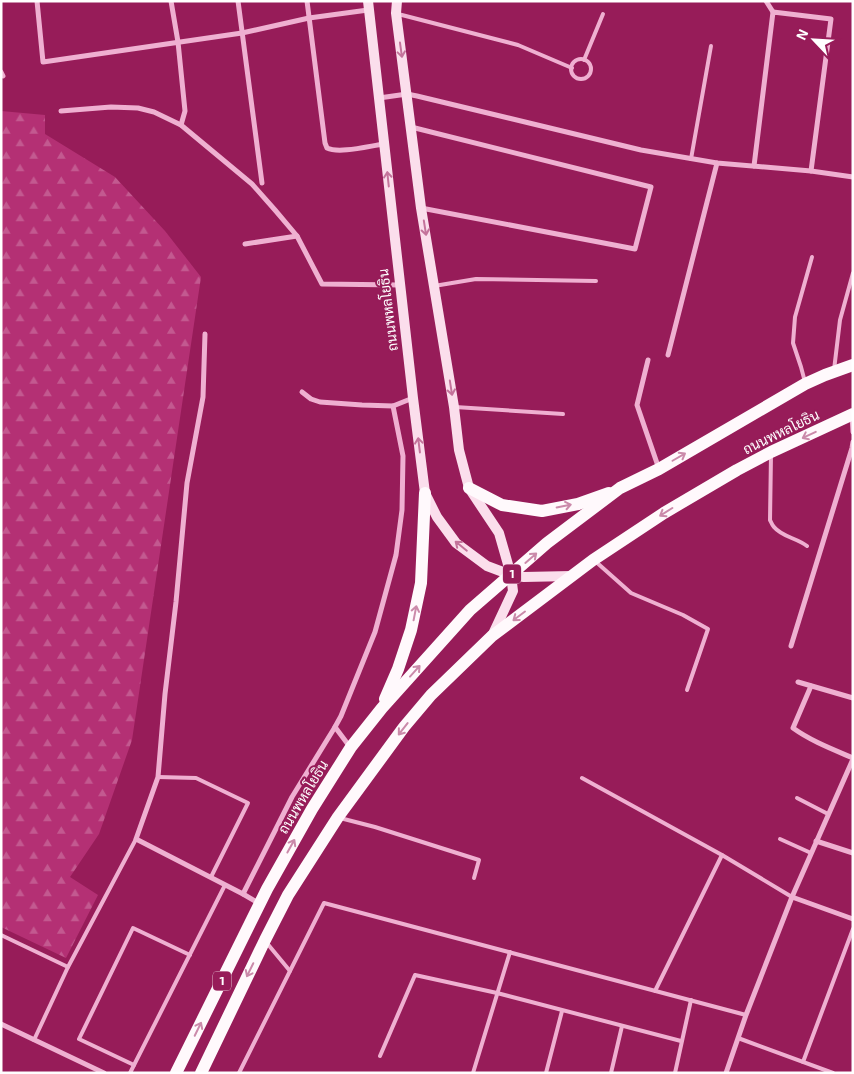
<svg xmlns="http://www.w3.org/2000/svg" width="854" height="1074" font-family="'Exo 2',Sarabun,sans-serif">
  <defs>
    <pattern id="forest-firs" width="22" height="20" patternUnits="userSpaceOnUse" patternTransform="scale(1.25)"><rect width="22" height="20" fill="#b43074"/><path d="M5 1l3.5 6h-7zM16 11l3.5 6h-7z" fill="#c35990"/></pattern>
  </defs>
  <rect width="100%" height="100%" fill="#971c59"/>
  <polygon fill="url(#forest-firs)" points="1,111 45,115 45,134 115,177 165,231 201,277 132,740 99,834 70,877 98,895 66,958 1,927"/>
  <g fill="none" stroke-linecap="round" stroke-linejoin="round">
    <g stroke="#efb0d1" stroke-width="4">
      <polyline points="398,14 518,45 572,68"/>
      <circle cx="581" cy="69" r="10"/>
      <polyline points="584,60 603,14"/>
      <polyline points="691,159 711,46"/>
      <polyline points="434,286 476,279 596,281"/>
      <polyline points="834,370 840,320 853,273"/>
      <polyline points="805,382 801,367 793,343 795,317 812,257"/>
      <polyline points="455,407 563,414"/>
      <path d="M 771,455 L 770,520 C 771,522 772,525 774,527 C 782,537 797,538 807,546"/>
      <polyline points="595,561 631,593 683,615 708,629 687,690"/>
      <polyline points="158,777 196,778 248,803 211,877"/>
      <polyline points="582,778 722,855 792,897"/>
      <polyline points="797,798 828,814"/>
      <polyline points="340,818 375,827 479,860 474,878"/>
      <polyline points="780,839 811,853"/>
      <polyline points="1,935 68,967"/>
      <polyline points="266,942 290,971"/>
      <polyline points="655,991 722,855"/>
      <polyline points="738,1038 833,1073"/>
      <polyline points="34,1040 68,967 136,839"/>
      <polyline points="380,1056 415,975 497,993 681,1041"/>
      <polyline points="803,1062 853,929"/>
      <polyline points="134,1065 79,1039 133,928 190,955"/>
      <polyline points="130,1073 225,885"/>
      <polyline points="239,1073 324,903 746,1015"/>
      <polyline points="473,1073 510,952"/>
      <polyline points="546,1073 562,1011"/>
      <polyline points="611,1073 622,1026"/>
      <polyline points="675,1073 691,1000"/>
    </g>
    <g stroke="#efb0d1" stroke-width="5">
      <polyline points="37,1 43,62 242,33 309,18 368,10"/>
      <polyline points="171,1 178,42 185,111 181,125"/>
      <polyline points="238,1 262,183"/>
      <path d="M 307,1 L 325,143 L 327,148 C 339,154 369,146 384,144"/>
      <polyline points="766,1 773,12"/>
      <polyline points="1,72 3,76"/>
      <polyline points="379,98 407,94 417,96 641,150 717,163 811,171 853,177"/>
      <polyline points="61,111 111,107 138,108 154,112 181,125 252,184 275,210 297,236 322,284 400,285"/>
      <polyline points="411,127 651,187 635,249 421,208"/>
      <polyline points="754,166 773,12 831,19 811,171"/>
      <polyline points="245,244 297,236"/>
      <polyline points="205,334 203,397 187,483 176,602 165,694 158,777 136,839 243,894 260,904"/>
      <polyline points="668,355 717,163"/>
      <polyline points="648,360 637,405 659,469"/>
      <polyline points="302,392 311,399 320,402 362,405 393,406 413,398"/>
      <polyline points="852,415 853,432"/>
      <polyline points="791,646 852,448 853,442"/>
      <polyline points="798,682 853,698"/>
      <path d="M 811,686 L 793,728 C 811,741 832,749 853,758"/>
      <polyline points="350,747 335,727 341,716 375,632 396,555 402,510 403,456 393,406"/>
      <polyline points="816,841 853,853"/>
      <polyline points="243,894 292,797 335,727"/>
      <polyline points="792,897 853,919"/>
      <polyline points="1,1024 104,1073"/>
      <polyline points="726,1073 746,1015 792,897 853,759"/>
    </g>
    <g stroke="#fbdeec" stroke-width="10">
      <polyline points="368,1 413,398 425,493 437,517 456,543 487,566 511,575 524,577 571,576"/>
      <polyline points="397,1 396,13 421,208 454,407 459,450 469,488 499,533 511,575 513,591 492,636"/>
    </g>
    <g stroke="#fff9fc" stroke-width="12">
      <polyline points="469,488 502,505 542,511 578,504 609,493"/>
      <polyline points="385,699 398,669 411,630 421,583 425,493"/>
      <polyline points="176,1073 267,889 312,809 351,747 382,708 470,610 547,543 620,488 659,469 805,384 825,375 853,365"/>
      <polyline points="201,1073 265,940 288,895 338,817 404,727 431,695 492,636 593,560 664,513 737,470 771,452 853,414"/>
    </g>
  </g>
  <defs><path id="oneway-shaft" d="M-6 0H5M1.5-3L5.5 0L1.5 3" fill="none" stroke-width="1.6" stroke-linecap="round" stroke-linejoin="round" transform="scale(1.25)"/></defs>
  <g stroke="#c4739b">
    <use href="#oneway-shaft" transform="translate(401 50) rotate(82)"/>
    <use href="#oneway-shaft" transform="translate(388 179) rotate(-96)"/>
    <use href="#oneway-shaft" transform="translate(425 228) rotate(81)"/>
    <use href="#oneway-shaft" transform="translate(451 388) rotate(81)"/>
    <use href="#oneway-shaft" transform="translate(419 445) rotate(-97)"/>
    <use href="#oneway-shaft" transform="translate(461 546) rotate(-141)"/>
  </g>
  <g stroke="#cb8aaa">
    <use href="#oneway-shaft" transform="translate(809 435) rotate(155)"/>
    <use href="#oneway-shaft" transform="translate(679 457) rotate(-30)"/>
    <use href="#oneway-shaft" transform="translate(564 506) rotate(-12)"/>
    <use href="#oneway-shaft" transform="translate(666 512) rotate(148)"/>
    <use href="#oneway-shaft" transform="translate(531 558) rotate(-41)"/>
    <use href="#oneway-shaft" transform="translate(415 613) rotate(-79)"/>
    <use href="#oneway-shaft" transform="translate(519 616) rotate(143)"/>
    <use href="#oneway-shaft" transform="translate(415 671) rotate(-48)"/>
    <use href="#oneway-shaft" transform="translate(403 729) rotate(128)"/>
    <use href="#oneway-shaft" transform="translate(291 846) rotate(-61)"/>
    <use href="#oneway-shaft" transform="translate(250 970) rotate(116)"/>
    <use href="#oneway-shaft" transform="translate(198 1029) rotate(-64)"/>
  </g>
  <g text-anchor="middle" stroke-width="4" stroke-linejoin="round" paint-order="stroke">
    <g fill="#971c59" stroke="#e0bbcd" stroke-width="1">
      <rect x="503" y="564.5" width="18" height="19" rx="4"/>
      <rect x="213" y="971.5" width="18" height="19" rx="4"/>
    </g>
    <g font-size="12" font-weight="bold" fill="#fff">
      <text x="512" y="578">1</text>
      <text x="222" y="985">1</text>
    </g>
    <g font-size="14" fill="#fff" stroke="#971c59">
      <text transform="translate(388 310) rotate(-97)" y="5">ถนนพหลโยธิน</text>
      <text transform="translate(781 432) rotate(-26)" y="5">ถนนพหลโยธิน</text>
      <text transform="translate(303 797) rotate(-59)" y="5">ถนนพหลโยธิน</text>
    </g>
  </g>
  <rect width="854" height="1074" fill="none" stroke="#ffffff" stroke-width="5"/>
  <g transform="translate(814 40) rotate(295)" stroke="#971c59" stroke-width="4" paint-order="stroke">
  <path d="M0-4L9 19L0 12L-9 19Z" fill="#ffffff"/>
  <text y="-8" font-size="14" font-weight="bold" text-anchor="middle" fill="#ffffff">N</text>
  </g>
</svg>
